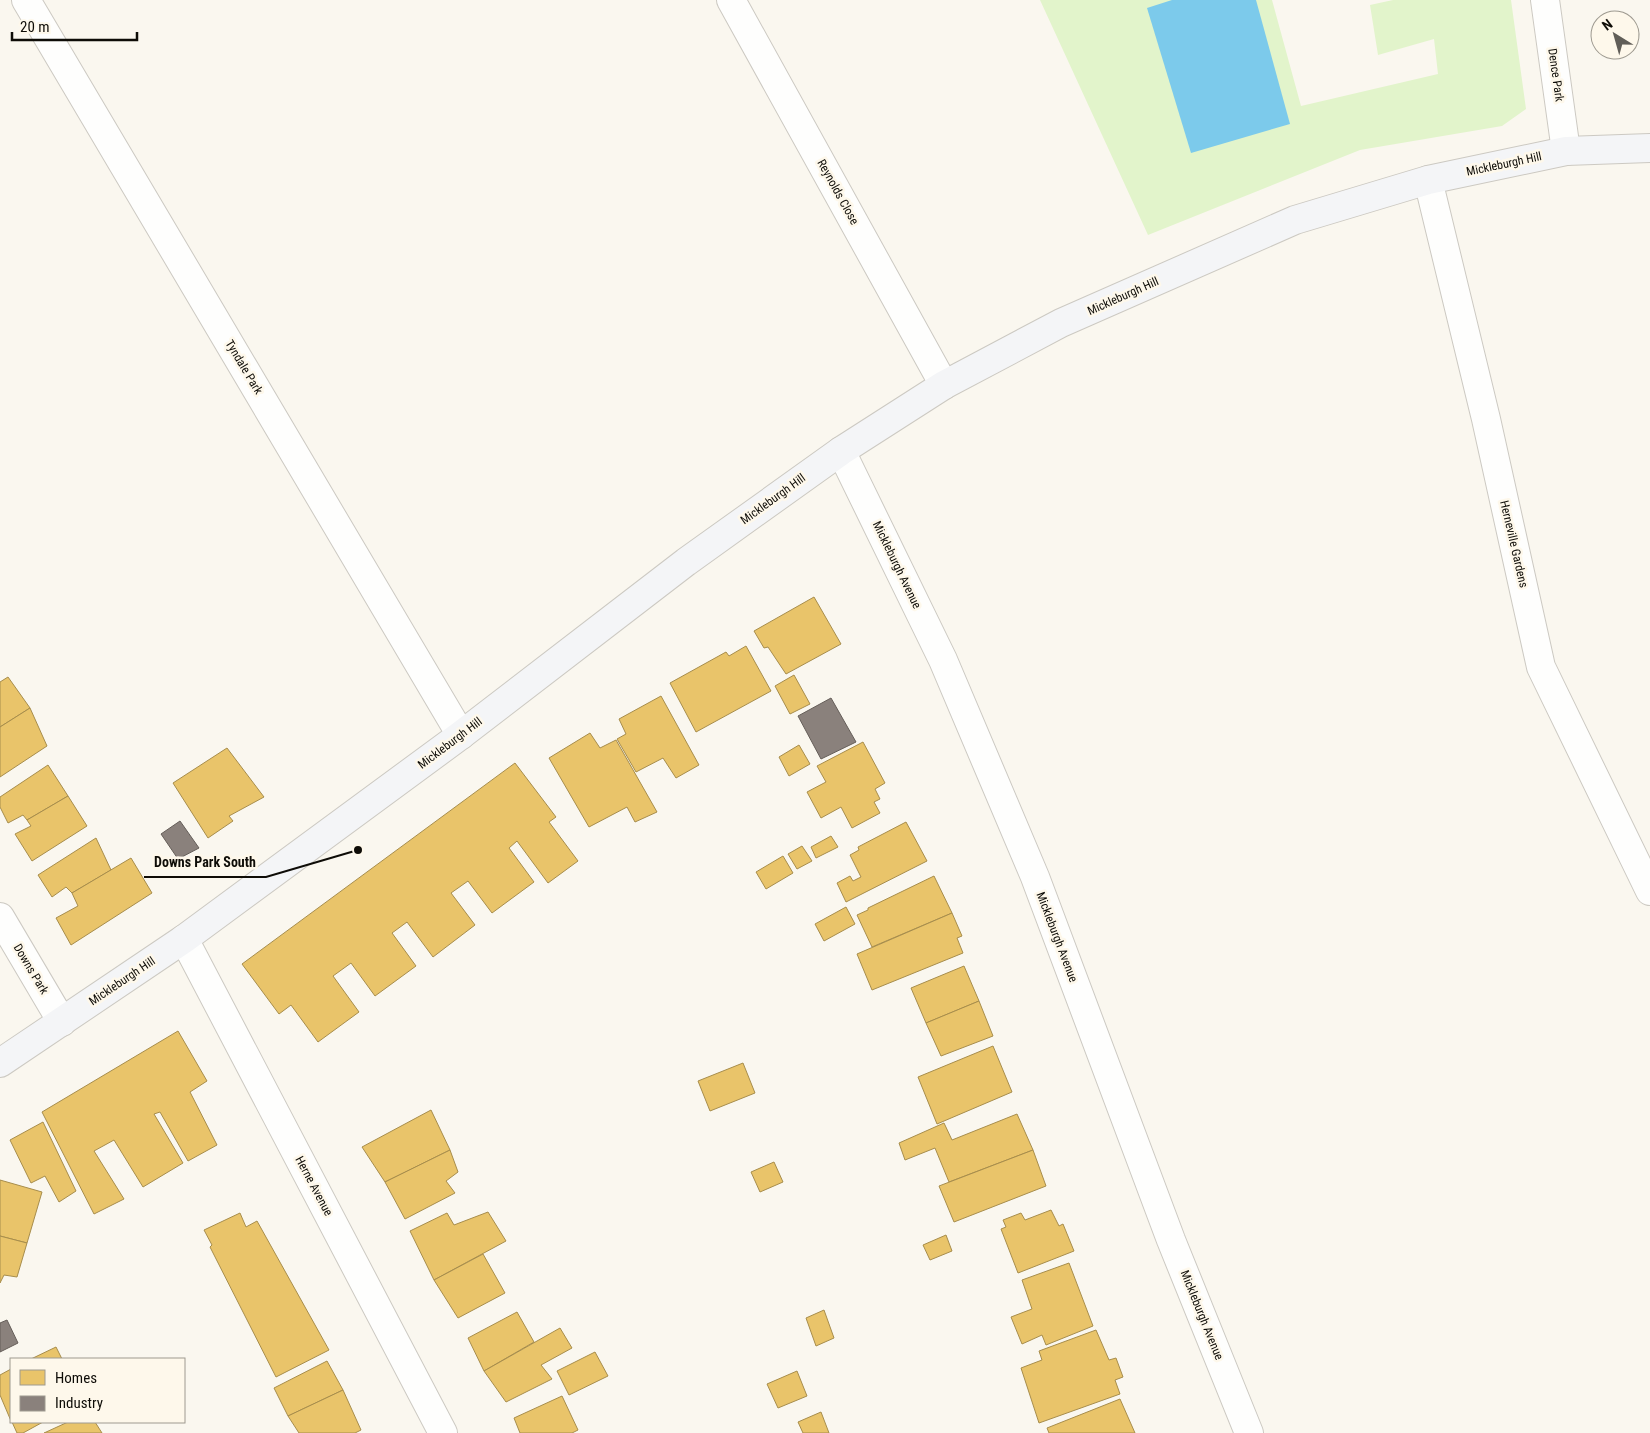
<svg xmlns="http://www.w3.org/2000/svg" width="1650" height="1433" font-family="'Roboto Condensed',sans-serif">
  <rect width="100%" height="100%" fill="#faf7ef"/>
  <polygon fill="#e2f4cb" points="1040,0 1272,0 1301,106 1438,74 1434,39 1378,55 1370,5 1393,0 1511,0 1526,109 1502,126 1360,150 1148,235"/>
  <polygon fill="#7ccaeb" points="1172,0 1256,0 1290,124 1191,153 1147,8"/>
  <g fill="#e9c46a" stroke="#a78d4c">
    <polygon points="814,597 841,644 786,674 768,647 764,648 754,631"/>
    <polygon points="746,646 771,691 696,732 670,683 726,652 729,656"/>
    <polygon points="794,675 810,704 790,714 775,686"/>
    <polygon points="8,677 30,708 0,727 0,682"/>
    <polygon points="661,696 699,765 676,778 663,758 636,772 617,739 626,734 619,719"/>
    <polygon points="30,708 47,746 0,777 0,727"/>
    <polygon points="590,733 600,748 616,740 657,812 635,822 627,807 589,827 549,758"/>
    <polygon points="863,742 885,783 875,789 880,799 874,802 880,813 852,828 841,807 821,818 807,792 826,782 817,766"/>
    <polygon points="799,745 810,764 789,776 779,757"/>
    <polygon points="227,748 264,797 229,816 233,821 208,838 173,783"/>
    <polygon points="515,763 556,817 549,822 578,861 548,883 517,841 509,848 534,882 492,913 468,881 451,893 475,925 433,957 407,922 392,933 416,966 375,996 351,963 333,976 359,1012 318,1042 291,1005 279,1014 242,964"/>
    <polygon points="48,765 68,796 27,820 23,815 8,823 0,807 0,797"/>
    <polygon points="68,796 87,826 32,861 15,834 31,826 27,820"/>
    <polygon points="906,822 927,861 846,902 837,883 850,876 853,881 861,877 850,855 859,850 858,847"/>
    <polygon points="831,836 838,847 816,858 811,847"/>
    <polygon points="96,838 111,870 72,893 66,887 52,897 38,875"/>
    <polygon points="802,846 812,861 797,869 788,854"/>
    <polygon points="783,856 793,873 766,889 756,872"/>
    <polygon points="131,858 152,893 71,945 56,918 78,906 72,893"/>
    <polygon points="934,876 952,913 872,947 857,915 868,910 868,908"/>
    <polygon points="846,907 855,924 824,941 815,924"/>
    <polygon points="952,913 962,936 957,938 963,953 872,990 857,954"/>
    <polygon points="964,966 979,1001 926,1023 911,988"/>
    <polygon points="979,1001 993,1036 941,1056 926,1023"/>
    <polygon points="178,1031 207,1081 190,1092 217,1145 188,1161 160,1112 154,1114 183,1163 143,1187 114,1140 94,1151 124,1199 94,1214 42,1112"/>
    <polygon points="993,1046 1012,1092 937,1124 918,1077"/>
    <polygon points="743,1063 755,1093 710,1111 698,1081"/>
    <polygon points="431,1110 450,1150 385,1182 362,1147"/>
    <polygon points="1017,1114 1033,1150 949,1182 935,1148 905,1160 899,1143 944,1123 952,1140"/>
    <polygon points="43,1122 76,1191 59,1202 45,1176 31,1183 10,1140"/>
    <polygon points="450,1150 458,1172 446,1181 455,1193 405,1219 385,1182"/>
    <polygon points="1033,1150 1046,1186 954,1222 939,1186"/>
    <polygon points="774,1162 783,1182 760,1192 751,1172"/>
    <polygon points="0,1180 42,1192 27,1243 0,1236"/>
    <polygon points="1051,1210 1059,1226 1063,1224 1074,1251 1018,1273 1001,1229 1006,1227 1003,1220 1021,1213 1025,1220"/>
    <polygon points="488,1212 506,1241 434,1280 410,1231 447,1213 454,1225"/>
    <polygon points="240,1213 246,1227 257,1221 329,1350 276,1377 210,1247 212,1245 204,1230"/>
    <polygon points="946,1235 952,1251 930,1260 923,1245"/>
    <polygon points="0,1236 27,1243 17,1277 4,1275 0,1283"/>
    <polygon points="483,1254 505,1293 458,1318 434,1280"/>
    <polygon points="1069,1263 1093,1326 1046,1345 1042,1335 1022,1344 1011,1317 1032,1309 1022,1280"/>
    <polygon points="824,1310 834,1338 816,1346 806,1318"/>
    <polygon points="517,1312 534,1342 484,1371 468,1338"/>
    <polygon points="560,1328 572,1348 541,1365 552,1379 506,1402 484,1371"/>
    <polygon points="1096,1330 1109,1360 1116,1358 1123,1377 1115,1380 1120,1394 1039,1423 1021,1368 1042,1360 1039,1351"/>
    <polygon points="56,1347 62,1359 31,1359"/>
    <polygon points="595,1352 608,1376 569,1395 557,1371"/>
    <polygon points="327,1361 343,1390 288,1416 274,1388"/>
    <polygon points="11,1369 11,1421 0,1395 0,1375"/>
    <polygon points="797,1371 807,1396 778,1408 767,1384"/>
    <polygon points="343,1390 361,1430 355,1433 299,1433 288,1416"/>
    <polygon points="562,1396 578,1430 572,1433 520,1433 514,1418"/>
    <polygon points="1120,1399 1135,1433 1049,1433 1047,1428"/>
    <polygon points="821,1412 829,1433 803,1433 798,1422"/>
    <polygon points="12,1422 43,1422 23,1433 17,1433"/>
    <polygon points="68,1422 95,1422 102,1433 44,1433"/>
  </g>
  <g fill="#8a817c" stroke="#655e59">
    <polygon points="831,698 856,742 821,759 798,716"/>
    <polygon points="180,821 199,848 178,859 161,834"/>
    <polygon points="7,1320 18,1343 0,1352 0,1323"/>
  </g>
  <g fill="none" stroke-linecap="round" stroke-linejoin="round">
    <defs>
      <g id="street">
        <polyline points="26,0 461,735"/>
        <polyline points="731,0 944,385"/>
        <polyline points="1545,0 1566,151"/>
        <polyline points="1428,180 1486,419 1541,667 1650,891"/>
        <polyline points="841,451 943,660 1035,877 1171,1240 1249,1433"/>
        <polyline points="0,917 62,1022"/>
        <polyline points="184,939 443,1433"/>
      </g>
      <polyline id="secondary" points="0,1063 184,939 461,735 686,562 841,451 944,385 1061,323 1295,220 1428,180 1566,151 1650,148"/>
    </defs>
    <use href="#street" stroke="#ccc9c2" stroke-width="30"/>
    <use href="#secondary" stroke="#ccc9c2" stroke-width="30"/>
    <use href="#street" stroke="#fefefd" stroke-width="28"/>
    <use href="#secondary" stroke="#f4f5f7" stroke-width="28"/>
  </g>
  <g text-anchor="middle" stroke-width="5" stroke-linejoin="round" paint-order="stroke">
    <g font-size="12" fill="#0e0c07" stroke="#fef8eb">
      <text transform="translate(1556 75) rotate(82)" y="4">Dence Park</text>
      <text transform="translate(1504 164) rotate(-12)" y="4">Mickleburgh Hill</text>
      <text transform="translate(838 192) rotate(61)" y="4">Reynolds Close</text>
      <text transform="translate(1123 296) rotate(-24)" y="4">Mickleburgh Hill</text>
      <text transform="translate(244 367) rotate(59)" y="4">Tyndale Park</text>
      <text transform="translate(773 499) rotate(-36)" y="4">Mickleburgh Hill</text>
      <text transform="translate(1514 544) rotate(77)" y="4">Herneville Gardens</text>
      <text transform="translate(897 565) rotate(64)" y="4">Mickleburgh Avenue</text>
      <text transform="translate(450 743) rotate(-37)" y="4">Mickleburgh Hill</text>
      <text transform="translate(1057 937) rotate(69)" y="4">Mickleburgh Avenue</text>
      <text transform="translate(31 969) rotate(59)" y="4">Downs Park</text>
      <text transform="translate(122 981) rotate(-34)" y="4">Mickleburgh Hill</text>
      <text transform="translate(314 1186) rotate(62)" y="4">Herne Avenue</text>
      <text transform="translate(1202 1315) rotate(68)" y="4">Mickleburgh Avenue</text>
    </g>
  </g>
  <path fill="none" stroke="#0e0c07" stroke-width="2" d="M358 850L266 877H144"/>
  <circle fill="#0e0c07" stroke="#fef8eb" stroke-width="2" cx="358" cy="850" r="5"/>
  <g font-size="14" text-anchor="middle" font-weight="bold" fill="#0e0c07" stroke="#fef8eb" stroke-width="5" stroke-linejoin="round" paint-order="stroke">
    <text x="205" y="867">Downs Park South</text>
  </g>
  <rect x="10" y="1358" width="175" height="65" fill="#fef8eb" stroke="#9e9a90"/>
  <rect x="20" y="1370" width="25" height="15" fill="#e9c46a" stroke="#9e9a90"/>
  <text x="55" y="1383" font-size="15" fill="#0e0c07">Homes</text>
  <rect x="20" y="1396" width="25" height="15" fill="#8a817c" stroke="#9e9a90"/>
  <text x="55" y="1408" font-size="15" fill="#0e0c07">Industry</text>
  <g transform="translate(1615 35) rotate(323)"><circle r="24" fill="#fef8eb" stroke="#9e9a90"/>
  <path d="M0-4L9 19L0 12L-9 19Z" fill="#615e58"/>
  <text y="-8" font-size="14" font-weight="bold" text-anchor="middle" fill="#0e0c07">N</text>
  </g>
  <path d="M12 32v8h125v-8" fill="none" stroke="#0e0c07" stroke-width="2.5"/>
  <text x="20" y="32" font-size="15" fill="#0e0c07" stroke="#fef8eb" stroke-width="4" paint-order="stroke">20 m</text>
</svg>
